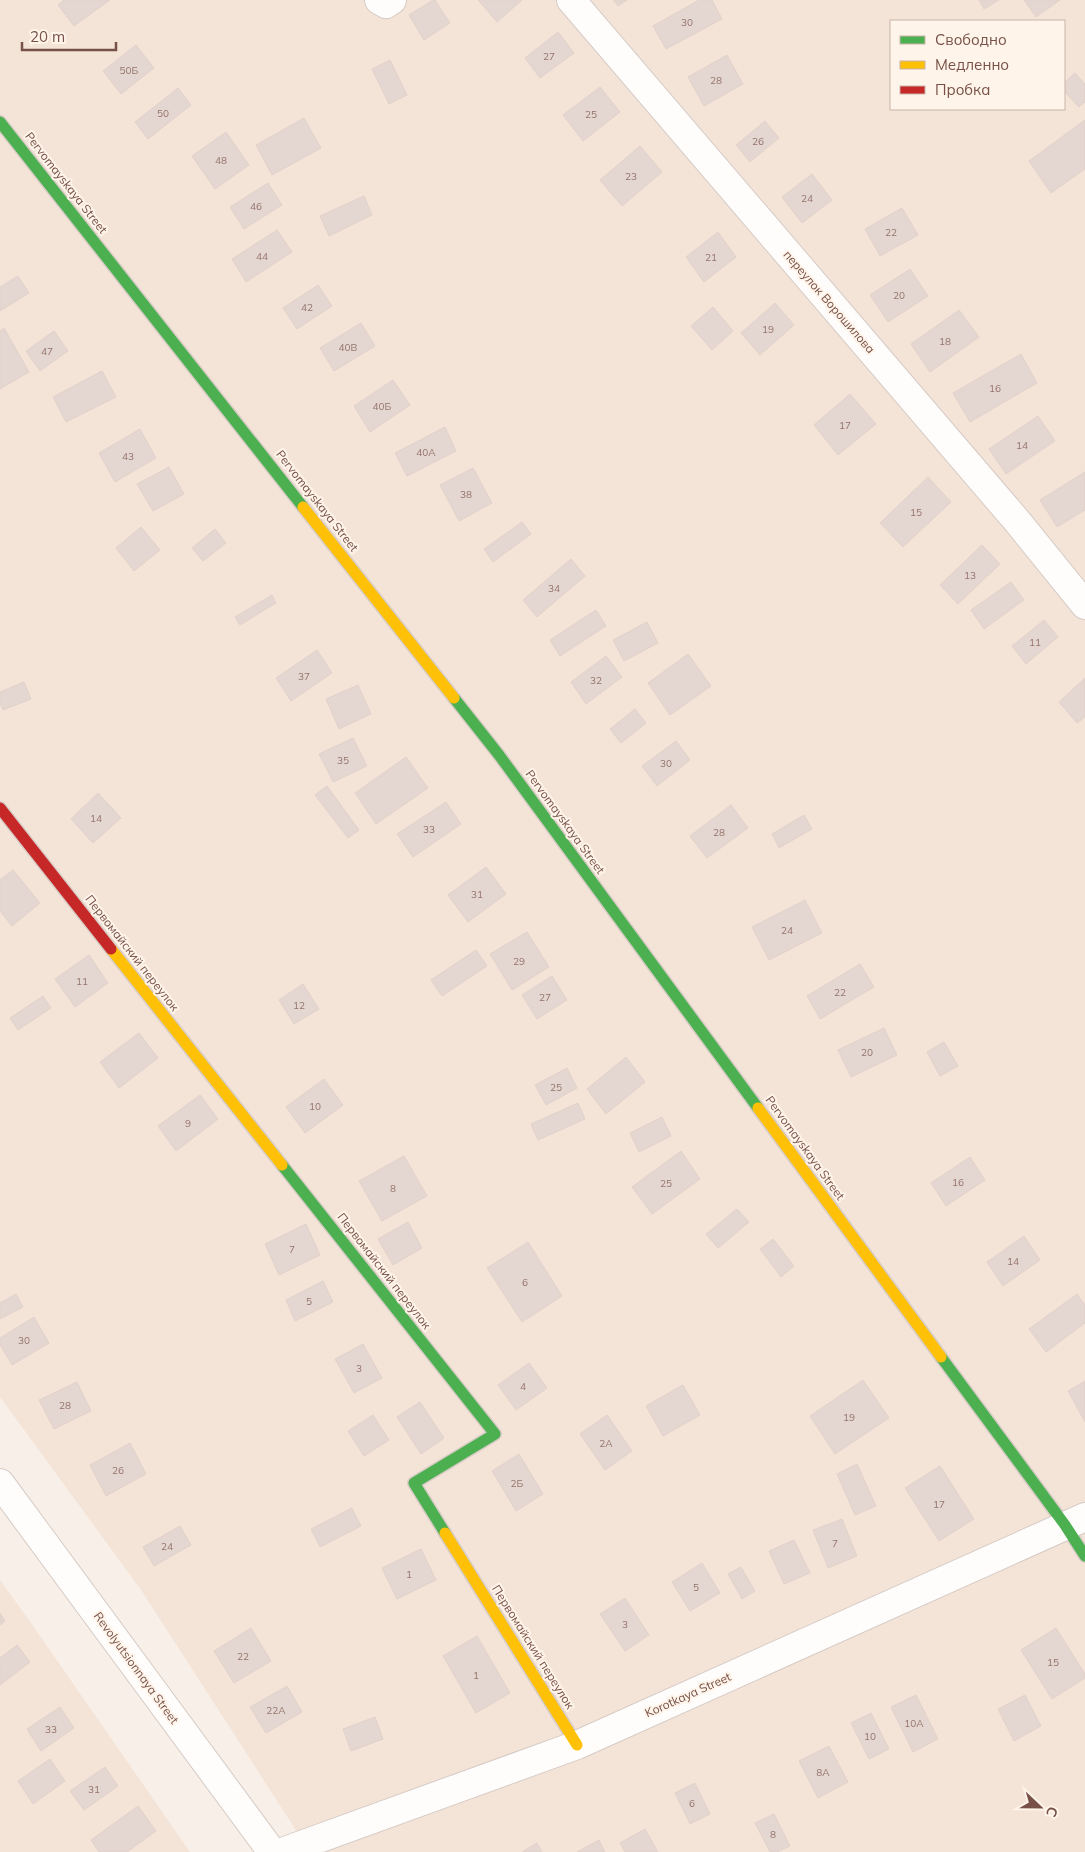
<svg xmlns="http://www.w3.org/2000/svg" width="1085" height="1852" font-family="Mulish,sans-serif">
  <rect width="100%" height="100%" fill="#f8f0e8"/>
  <g fill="#f4e4d8" fill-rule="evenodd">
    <path d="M 0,0 L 1085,0 L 1085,1852 L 310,1852 L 141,1590 L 0,1397 ZM 891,21 L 1064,21 L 1064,109 L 891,109 Z"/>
    <polygon points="0,1580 31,1623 190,1852 0,1852"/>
  </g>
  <g fill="#e4d6d0" stroke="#e1d1ca">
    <polygon points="64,0 110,0 74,26 58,5"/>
    <polygon points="433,0 435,0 450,23 424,40 409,15"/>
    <polygon points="478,0 522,0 497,22"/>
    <polygon points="613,0 627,0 618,6"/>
    <polygon points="699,0 712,0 722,19 666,49 653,26"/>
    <polygon points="979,0 999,0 984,9"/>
    <polygon points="1024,0 1060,0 1036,17"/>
    <polygon points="558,32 574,53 540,78 525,58"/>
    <polygon points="136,45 154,68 121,94 103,71"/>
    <polygon points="727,55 743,84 704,106 688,77"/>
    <polygon points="390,60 407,95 389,104 372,69"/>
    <polygon points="1075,73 1085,84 1085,102 1079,107 1064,91 1064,83"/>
    <polygon points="600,87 620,112 583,141 563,115"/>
    <polygon points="178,88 191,105 148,139 135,122"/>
    <polygon points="304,118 321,148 272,175 256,145"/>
    <polygon points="1085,120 1085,169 1051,193 1029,161"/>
    <polygon points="765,121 779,138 750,162 736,145"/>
    <polygon points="226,132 249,165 215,189 192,156"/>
    <polygon points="640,146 662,172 622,206 600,180"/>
    <polygon points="812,174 832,200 802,223 782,197"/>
    <polygon points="268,183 282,205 244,229 230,207"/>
    <polygon points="364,196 372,215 329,236 320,216"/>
    <polygon points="902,208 918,235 880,256 865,229"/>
    <polygon points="277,230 292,252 246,282 232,259"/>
    <polygon points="718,232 736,257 704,282 686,257"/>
    <polygon points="910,269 928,296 888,322 870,295"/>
    <polygon points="18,276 29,293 0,311 0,287"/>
    <polygon points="318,285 332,306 297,329 283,308"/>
    <polygon points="775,303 794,325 760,355 741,333"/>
    <polygon points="713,307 733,331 712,350 691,326"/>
    <polygon points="959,310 979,337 930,372 911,344"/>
    <polygon points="361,323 375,346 334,371 320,348"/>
    <polygon points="4,328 29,372 0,389 0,331"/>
    <polygon points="54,331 68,351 40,371 26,351"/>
    <polygon points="1021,354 1037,383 970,422 953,393"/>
    <polygon points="102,371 116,397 66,422 53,397"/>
    <polygon points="393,380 410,405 370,432 354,406"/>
    <polygon points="850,394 876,424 838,455 814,425"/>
    <polygon points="1038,416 1055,441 1006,474 989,449"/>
    <polygon points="445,427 456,451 407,476 395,453"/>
    <polygon points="140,429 156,458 115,482 99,453"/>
    <polygon points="169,467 184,494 153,511 137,484"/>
    <polygon points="473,468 492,503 459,521 440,485"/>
    <polygon points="1085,472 1085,510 1057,527 1040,500"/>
    <polygon points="928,477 951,502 903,547 880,523"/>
    <polygon points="522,522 531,534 493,562 484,549"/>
    <polygon points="141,527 160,550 134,571 116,548"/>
    <polygon points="215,529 226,543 203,561 192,548"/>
    <polygon points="982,545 1000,564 958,604 940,585"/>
    <polygon points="571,559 585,576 537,617 523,600"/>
    <polygon points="1011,582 1024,600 984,629 971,610"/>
    <polygon points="272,595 276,603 240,625 235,617"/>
    <polygon points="596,610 606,626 560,656 550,640"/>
    <polygon points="1044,620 1058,637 1026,664 1012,646"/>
    <polygon points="647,622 658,643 624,661 613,640"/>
    <polygon points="317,650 332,673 291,701 276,678"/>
    <polygon points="688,654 711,686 670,715 648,683"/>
    <polygon points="606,656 622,677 586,704 571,682"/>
    <polygon points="1085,678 1085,717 1077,723 1059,702"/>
    <polygon points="24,682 31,699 3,710 0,703 0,692"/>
    <polygon points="358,685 371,714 339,729 326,699"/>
    <polygon points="635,709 646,723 621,743 610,729"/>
    <polygon points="353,738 367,766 333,782 319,754"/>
    <polygon points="676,741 690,760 657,786 642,766"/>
    <polygon points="406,757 428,788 376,824 355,793"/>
    <polygon points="327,786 359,830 348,838 315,795"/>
    <polygon points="98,793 121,818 93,843 71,819"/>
    <polygon points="446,802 461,824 413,857 397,834"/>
    <polygon points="731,805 748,828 707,858 690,836"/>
    <polygon points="804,815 812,829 779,848 772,834"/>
    <polygon points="486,867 506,894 468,922 448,895"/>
    <polygon points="13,870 40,903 12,926 0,911 0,880"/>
    <polygon points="805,900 822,933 769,960 752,927"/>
    <polygon points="527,932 549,967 512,990 490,954"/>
    <polygon points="476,950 487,966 442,996 431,980"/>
    <polygon points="89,955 108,983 75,1007 55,979"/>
    <polygon points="860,964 874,987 820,1019 807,996"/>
    <polygon points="552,976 567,1000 537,1019 522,995"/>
    <polygon points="303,984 319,1009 294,1024 279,1000"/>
    <polygon points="43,996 51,1008 18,1030 10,1018"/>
    <polygon points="884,1028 897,1055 851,1077 838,1050"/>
    <polygon points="139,1033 158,1058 119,1088 100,1062"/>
    <polygon points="944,1042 958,1066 940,1076 927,1052"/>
    <polygon points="626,1057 645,1082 606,1114 587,1089"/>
    <polygon points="567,1068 577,1088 546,1105 535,1085"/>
    <polygon points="324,1079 343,1105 305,1133 286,1107"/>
    <polygon points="200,1095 218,1119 176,1151 158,1126"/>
    <polygon points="578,1103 585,1119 538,1140 531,1124"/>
    <polygon points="662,1117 671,1136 639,1152 630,1133"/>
    <polygon points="681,1151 700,1179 652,1214 632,1187"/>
    <polygon points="404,1156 427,1196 382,1221 359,1181"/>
    <polygon points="970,1157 985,1180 946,1206 931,1183"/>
    <polygon points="737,1209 749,1222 718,1248 706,1234"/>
    <polygon points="408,1222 422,1248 393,1265 378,1239"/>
    <polygon points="306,1224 320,1255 279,1275 265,1244"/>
    <polygon points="1024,1236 1040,1260 1003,1286 987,1262"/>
    <polygon points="773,1239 794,1266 781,1277 760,1249"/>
    <polygon points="528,1242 562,1296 522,1322 487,1268"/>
    <polygon points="323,1281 333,1302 295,1321 286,1300"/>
    <polygon points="16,1294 23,1307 0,1319 0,1303"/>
    <polygon points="1077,1294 1085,1305 1085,1323 1046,1352 1029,1329"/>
    <polygon points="34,1317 49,1343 12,1365 0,1345 0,1338"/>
    <polygon points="363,1344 382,1378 354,1393 335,1359"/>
    <polygon points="529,1363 547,1388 516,1410 498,1385"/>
    <polygon points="863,1380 889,1418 835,1454 810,1416"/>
    <polygon points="1085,1381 1085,1422 1068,1391"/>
    <polygon points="77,1382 91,1411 54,1429 39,1400"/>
    <polygon points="683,1385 700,1415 663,1436 646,1406"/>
    <polygon points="420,1402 444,1438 421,1454 397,1417"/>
    <polygon points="373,1415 389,1440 364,1456 348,1431"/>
    <polygon points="607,1415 632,1451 605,1470 580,1434"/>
    <polygon points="130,1443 146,1474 106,1496 90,1465"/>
    <polygon points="519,1454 543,1494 516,1511 492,1471"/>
    <polygon points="857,1464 876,1506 855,1515 837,1474"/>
    <polygon points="940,1466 974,1519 939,1541 905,1488"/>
    <polygon points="352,1508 361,1526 320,1547 311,1529"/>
    <polygon points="842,1519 857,1556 828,1568 813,1530"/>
    <polygon points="180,1526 191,1545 154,1566 143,1547"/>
    <polygon points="794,1540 810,1573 784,1584 769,1551"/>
    <polygon points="421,1549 436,1580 397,1599 382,1568"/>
    <polygon points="702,1563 720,1593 690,1611 672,1582"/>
    <polygon points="741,1567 755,1591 742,1599 728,1574"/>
    <polygon points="625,1598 649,1635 625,1651 600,1614"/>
    <polygon points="0,1613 5,1621 0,1625"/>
    <polygon points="251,1628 271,1661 234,1683 214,1651"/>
    <polygon points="1056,1628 1085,1674 1085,1678 1052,1699 1021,1650"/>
    <polygon points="477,1636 510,1693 476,1713 443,1656"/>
    <polygon points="17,1645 30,1662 0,1685 0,1658"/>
    <polygon points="287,1686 302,1712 266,1733 250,1707"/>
    <polygon points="916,1695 938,1739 913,1752 891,1707"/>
    <polygon points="1025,1695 1041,1726 1014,1741 998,1709"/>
    <polygon points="60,1707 74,1728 41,1751 27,1729"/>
    <polygon points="871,1713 889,1749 869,1759 851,1723"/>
    <polygon points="375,1717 383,1739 351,1751 343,1729"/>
    <polygon points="829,1746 848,1782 818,1798 799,1761"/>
    <polygon points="50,1759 65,1781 33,1804 18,1781"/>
    <polygon points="105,1767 118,1786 84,1810 70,1791"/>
    <polygon points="695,1783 710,1814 690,1824 675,1793"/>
    <polygon points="138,1806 156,1831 127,1852 99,1852 91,1840"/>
    <polygon points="774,1814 790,1846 777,1852 770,1852 755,1823"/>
    <polygon points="645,1829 658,1852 625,1852 620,1843"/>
    <polygon points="599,1840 605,1852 577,1852"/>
    <polygon points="537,1843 542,1852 522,1852"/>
  </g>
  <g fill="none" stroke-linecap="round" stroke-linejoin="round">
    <defs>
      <g id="street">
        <polyline points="379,0 386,4 392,0"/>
        <polyline points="571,0 1017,521 1085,605"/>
        <polyline points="0,1483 272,1852"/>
        <polyline points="282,1852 577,1745 1085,1517"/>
      </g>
      <g id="fast">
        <polyline points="0,122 303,507"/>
        <polyline points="454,698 499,755 758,1108"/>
        <polyline points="282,1165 495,1434 414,1483 445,1533"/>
        <polyline points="941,1357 1065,1525 1085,1556"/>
      </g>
      <g id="slow">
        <polyline points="303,507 454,698"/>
        <polyline points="111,949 282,1165"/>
        <polyline points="758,1108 941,1357"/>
        <polyline points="445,1533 577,1745"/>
      </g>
      <polyline id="jam" points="0,808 111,949"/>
    </defs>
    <use href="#street" stroke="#d6cbc5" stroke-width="30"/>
    <use href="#fast" stroke="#d6cbc5" stroke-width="14"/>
    <use href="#slow" stroke="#d6cbc5" stroke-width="14"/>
    <use href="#jam" stroke="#d6cbc5" stroke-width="14"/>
    <use href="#street" stroke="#fefdfc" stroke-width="28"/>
    <use href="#fast" stroke="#4caf50" stroke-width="11"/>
    <use href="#slow" stroke="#ffc107" stroke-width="11"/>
    <use href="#jam" stroke="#c62828" stroke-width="11"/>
  </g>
  <g text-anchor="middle" stroke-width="4" stroke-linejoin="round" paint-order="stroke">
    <g font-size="10" fill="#94746c">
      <text x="687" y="26">30</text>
      <text x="549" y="60">27</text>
      <text x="129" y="74">50Б</text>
      <text x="716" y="84">28</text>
      <text x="163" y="117">50</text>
      <text x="591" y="118">25</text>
      <text x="758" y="145">26</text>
      <text x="221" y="164">48</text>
      <text x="631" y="180">23</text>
      <text x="807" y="202">24</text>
      <text x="256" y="210">46</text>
      <text x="891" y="236">22</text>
      <text x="262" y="260">44</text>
      <text x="711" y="261">21</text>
      <text x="899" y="299">20</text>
      <text x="307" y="311">42</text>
      <text x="768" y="333">19</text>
      <text x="945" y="345">18</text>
      <text x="348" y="351">40В</text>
      <text x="47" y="355">47</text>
      <text x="995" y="392">16</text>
      <text x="382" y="410">40Б</text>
      <text x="845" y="429">17</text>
      <text x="1022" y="449">14</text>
      <text x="426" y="456">40А</text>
      <text x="128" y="460">43</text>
      <text x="466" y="498">38</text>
      <text x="916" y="516">15</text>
      <text x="970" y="579">13</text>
      <text x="554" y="592">34</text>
      <text x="1035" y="646">11</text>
      <text x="304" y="680">37</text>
      <text x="596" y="684">32</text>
      <text x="343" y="764">35</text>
      <text x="666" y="767">30</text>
      <text x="96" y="822">14</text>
      <text x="429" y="833">33</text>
      <text x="719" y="836">28</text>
      <text x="477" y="898">31</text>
      <text x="787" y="934">24</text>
      <text x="519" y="965">29</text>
      <text x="82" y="985">11</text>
      <text x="840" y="996">22</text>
      <text x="545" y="1001">27</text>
      <text x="299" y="1009">12</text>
      <text x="867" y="1056">20</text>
      <text x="556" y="1091">25</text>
      <text x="315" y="1110">10</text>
      <text x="188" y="1127">9</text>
      <text x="958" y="1186">16</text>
      <text x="666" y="1187">25</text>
      <text x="393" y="1192">8</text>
      <text x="292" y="1253">7</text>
      <text x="1013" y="1265">14</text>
      <text x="525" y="1286">6</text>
      <text x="309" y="1305">5</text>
      <text x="24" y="1344">30</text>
      <text x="359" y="1372">3</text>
      <text x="523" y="1390">4</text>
      <text x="65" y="1409">28</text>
      <text x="849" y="1421">19</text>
      <text x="606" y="1447">2А</text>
      <text x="118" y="1474">26</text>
      <text x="517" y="1487">2Б</text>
      <text x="939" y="1508">17</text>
      <text x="835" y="1547">7</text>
      <text x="167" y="1550">24</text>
      <text x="409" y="1578">1</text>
      <text x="696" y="1591">5</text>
      <text x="625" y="1628">3</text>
      <text x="243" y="1660">22</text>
      <text x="1053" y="1666">15</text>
      <text x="476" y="1679">1</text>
      <text x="276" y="1714">22А</text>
      <text x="914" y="1727">10А</text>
      <text x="51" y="1733">33</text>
      <text x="870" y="1740">10</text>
      <text x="823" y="1776">8А</text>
      <text x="94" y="1793">31</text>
      <text x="692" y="1807">6</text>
      <text x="773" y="1838">8</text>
    </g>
    <g font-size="12" fill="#775147" stroke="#fff4ea">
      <text transform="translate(66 183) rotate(52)" y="4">Pervomayskaya Street</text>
      <text transform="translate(829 302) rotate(49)" y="4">переулок Ворошилова</text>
      <text transform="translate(317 501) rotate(52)" y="4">Pervomayskaya Street</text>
      <text transform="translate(565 822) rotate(54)" y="4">Pervomayskaya Street</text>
      <text transform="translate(132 953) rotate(52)" y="4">Первомайский переулок</text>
      <text transform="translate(805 1148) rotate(54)" y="4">Pervomayskaya Street</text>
      <text transform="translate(384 1271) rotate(52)" y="4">Первомайский переулок</text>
      <text transform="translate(533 1647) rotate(58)" y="4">Первомайский переулок</text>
      <text transform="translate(136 1668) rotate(54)" y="4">Revolyutsionnaya Street</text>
      <text transform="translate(688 1695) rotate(-24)" y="4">Korotkaya Street</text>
    </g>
  </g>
  <rect x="890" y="20" width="175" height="90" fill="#fff4ea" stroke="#c9b3a9"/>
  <rect x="900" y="36" width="25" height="8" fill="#4caf50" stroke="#c9b3a9"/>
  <text x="935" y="45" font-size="15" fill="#775147">Свободно</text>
  <rect x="900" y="61" width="25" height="8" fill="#ffc107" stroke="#c9b3a9"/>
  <text x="935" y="70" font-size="15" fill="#775147">Медленно</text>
  <rect x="900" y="86" width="25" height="8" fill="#c62828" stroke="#c9b3a9"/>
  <text x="935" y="95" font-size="15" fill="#775147">Пробка</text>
  <g transform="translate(1040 1807) rotate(112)" stroke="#fff4ea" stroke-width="4" paint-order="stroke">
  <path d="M0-4L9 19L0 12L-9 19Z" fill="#775147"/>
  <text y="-8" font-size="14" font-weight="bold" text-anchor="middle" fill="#775147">С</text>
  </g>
  <path d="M22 42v8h94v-8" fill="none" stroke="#775147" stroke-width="2.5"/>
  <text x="30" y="42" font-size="15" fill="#775147" stroke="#fff4ea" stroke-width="4" paint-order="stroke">20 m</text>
</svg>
